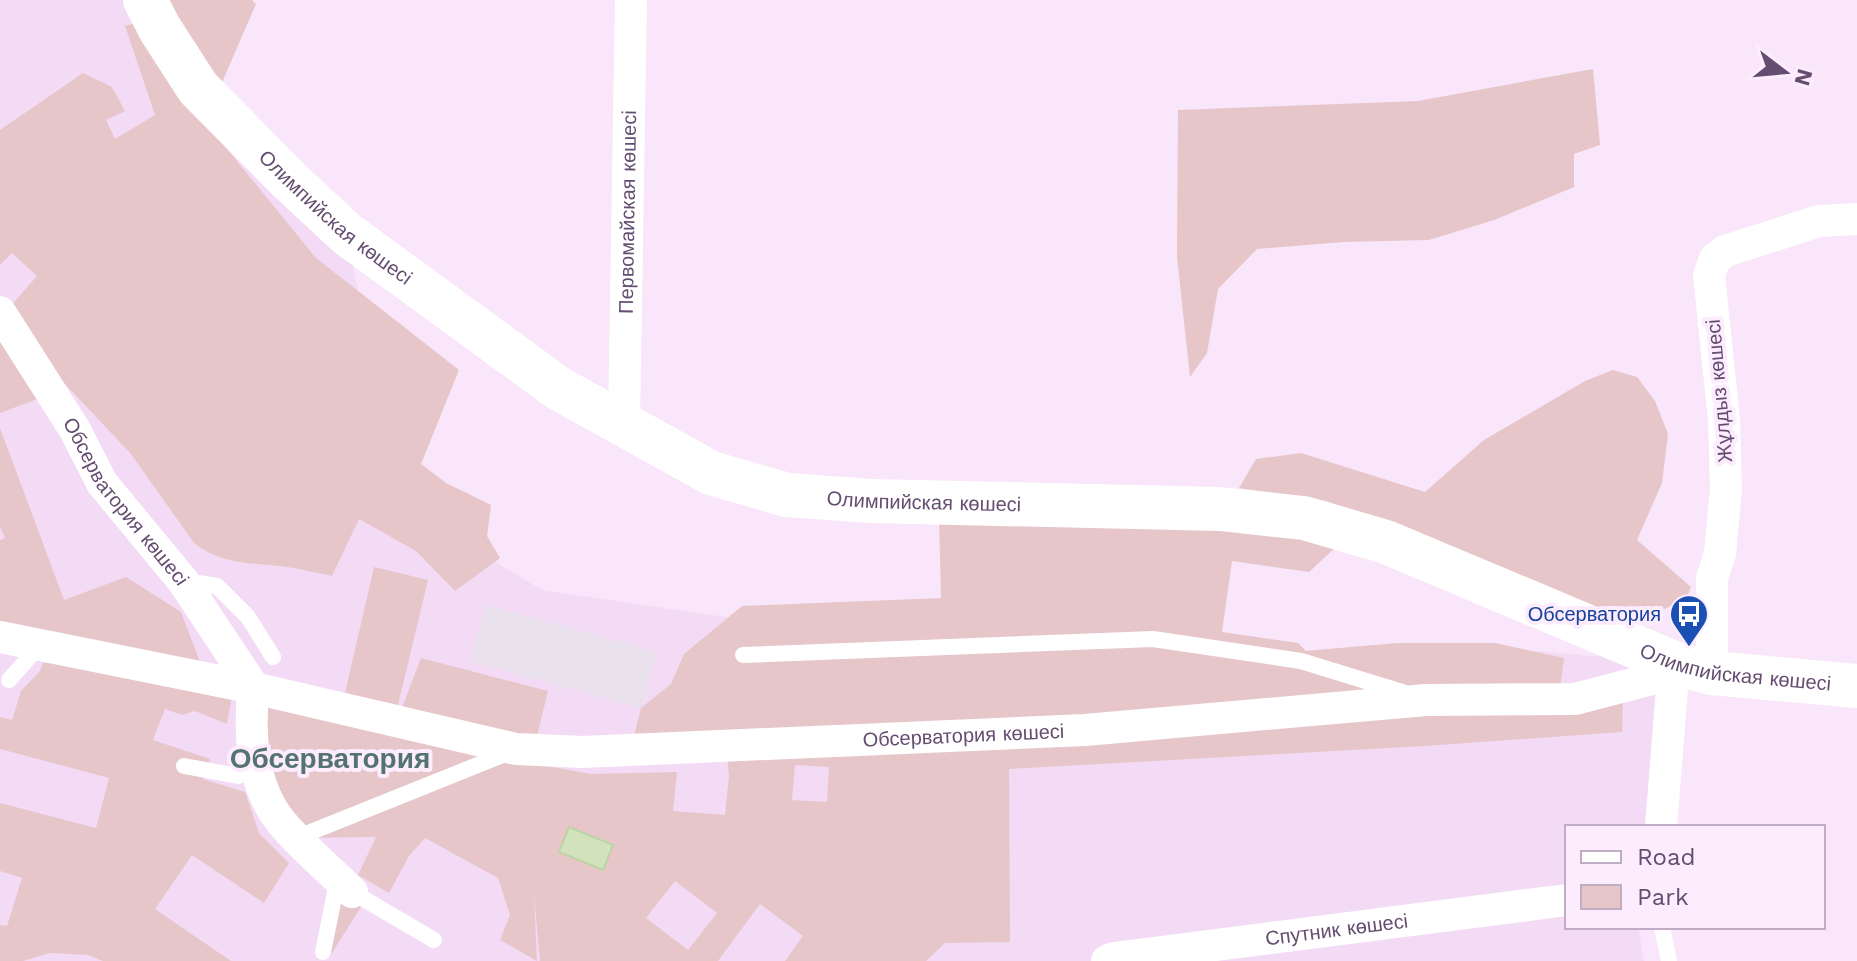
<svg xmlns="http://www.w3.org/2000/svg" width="1857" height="961" font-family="'Work Sans',sans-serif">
  <rect width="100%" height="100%" fill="#f9e6fa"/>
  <polygon fill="#f3dbf6" points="0,0 208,0 161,29 347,234 399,504 542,590 846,635 1306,651 1398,643 1495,643 1524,650 1674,663 1661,827 1567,827 1567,927 1638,927 1644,961 0,961"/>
  <polygon fill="#e8e0eb" points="486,605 657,652 641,708 470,661"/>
  <g fill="#e6c6c9" fill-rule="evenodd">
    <polygon points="157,0 252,0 256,4 217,94"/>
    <path d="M 142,21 L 187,100 L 316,258 L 459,370 L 421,464 L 446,483 L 491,505 L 487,536 L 500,558 L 455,591 L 416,551 L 359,519 L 332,576 C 317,573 302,569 287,567 C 254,563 221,565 194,543 L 131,454 L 63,382 L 9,308 L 37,276 L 12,253 L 0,265 L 0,130 L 83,73 L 112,87 L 125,111 L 106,120 L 115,139 L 155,115 L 125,26 Z"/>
    <polygon points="1593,69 1600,145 1574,154 1574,187 1494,220 1429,240 1343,242 1257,249 1218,289 1207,353 1190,377 1177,257 1178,110 1418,101"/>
    <polygon points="0,340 40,398 0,413"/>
    <polygon points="1613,370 1637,377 1655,401 1668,434 1662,483 1637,540 1691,587 1686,599 1632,624 1426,539 1326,501 1239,488 1256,459 1301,453 1425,492 1484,440 1585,381"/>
    <polygon points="0,428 64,600 126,577 181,612 203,670 0,625 0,540 5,538 0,526"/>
    <path d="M 939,519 L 1284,527 L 1336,547 L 1309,572 L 1232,561 L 1222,632 L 1298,643 L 1306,651 L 1398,643 L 1495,643 L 1564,658 L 1558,705 L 1623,700 L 1622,732 L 1425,746 L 1009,769 L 1010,942 L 945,943 L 926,961 L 785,961 L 803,936 L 760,904 L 718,961 L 540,961 L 534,895 L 537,961 L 500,940 L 510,915 L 498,878 L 425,838 L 409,856 L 389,893 L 358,875 L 376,837 L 296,838 L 268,763 L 264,697 L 552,767 L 591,774 L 677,772 L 673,811 L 725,815 L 729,776 L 726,744 L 632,744 L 641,708 L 671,684 L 684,654 L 742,606 L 941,598 ZM 795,765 L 829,767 L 827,802 L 792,800 ZM 675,881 L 717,913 L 688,950 L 646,918 Z"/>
    <polygon points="374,567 428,580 398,705 345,693"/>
    <polygon points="421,658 548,691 536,740 400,713"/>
    <polygon points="88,661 232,696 227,724 195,711 182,715 165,709 153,740 210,759 203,779 245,792 259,833 289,863 264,903 192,855 155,909 231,961 103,961 88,955 50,953 23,961 0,961 0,925 7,926 22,878 0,871 0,803 96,828 109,778 0,749 0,717 12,720 21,691 40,671 43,663"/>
    <polygon points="339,892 352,892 361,907 330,956 326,950"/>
  </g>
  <polygon fill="#d1e2bc" stroke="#bdd3a4" stroke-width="2" points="569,827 613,845 603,870 559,852"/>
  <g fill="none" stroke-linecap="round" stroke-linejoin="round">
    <g stroke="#fff" stroke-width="16">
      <polyline points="185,581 217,586 248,617 273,657"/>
      <polyline points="743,655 1153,639 1301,661 1405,693"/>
      <polyline points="9,680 40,645"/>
      <polyline points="184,766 238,776 256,768"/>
      <polyline points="296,838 510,752"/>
      <polyline points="352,892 434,940"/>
      <polyline points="1662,927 1669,961"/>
      <polyline points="323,952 338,878"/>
    </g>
    <g stroke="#fff" stroke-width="32">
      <path id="s1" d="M 0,312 L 75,430 L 102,483 L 183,581 L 254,688 C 248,732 252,787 282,823 C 303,848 329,869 352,892"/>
      <path id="s2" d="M 624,424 L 631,0"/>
      <path id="s3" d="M 0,637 L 254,688 L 516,749 L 583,752 L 1085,730 L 1426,700 L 1575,699 L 1648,680 L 1674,663"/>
      <polyline points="1712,673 1712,578 1720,554 1726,489 1724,420 1709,275 1715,259 1725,251 1819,221 1857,219"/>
      <polyline points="1661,827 1674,663"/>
      <path id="s4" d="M 1107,961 L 1114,958 L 1567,900"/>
    </g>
    <path stroke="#fff" stroke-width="44" id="s5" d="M 145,0 L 160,29 L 198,88 L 289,180 L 347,234 L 558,388 L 711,473 L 787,495 L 871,501 L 1220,509 L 1304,518 L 1386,542 L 1674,663 L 1712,673 L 1857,686"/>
  </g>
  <defs>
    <symbol id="bus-pin" viewBox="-11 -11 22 30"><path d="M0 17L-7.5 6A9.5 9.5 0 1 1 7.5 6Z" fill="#1a4fb4" stroke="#fcecfd"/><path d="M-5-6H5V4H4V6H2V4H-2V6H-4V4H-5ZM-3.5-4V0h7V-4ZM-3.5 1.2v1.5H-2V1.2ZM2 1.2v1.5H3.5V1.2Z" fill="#fff"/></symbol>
  </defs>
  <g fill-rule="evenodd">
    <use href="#bus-pin" x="1667" y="592" width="44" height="60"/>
  </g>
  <g text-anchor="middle" stroke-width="8" stroke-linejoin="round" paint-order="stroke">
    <g font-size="20" fill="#654d71" stroke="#fcecfd">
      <text dy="7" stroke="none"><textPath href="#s2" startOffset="212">Первомайская көшесі</textPath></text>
      <text dy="7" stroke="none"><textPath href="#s5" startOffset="292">Олимпийская көшесі</textPath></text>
      <text transform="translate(1719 391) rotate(-95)" y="7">Жұлдыз көшесі</text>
      <text dy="7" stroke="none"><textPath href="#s1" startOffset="228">Обсерватория көшесі</textPath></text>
      <text dy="7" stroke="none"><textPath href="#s5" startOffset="964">Олимпийская көшесі</textPath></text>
      <text dy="7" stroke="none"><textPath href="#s5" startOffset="1804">Олимпийская көшесі</textPath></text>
      <text dy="7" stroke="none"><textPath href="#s3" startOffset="976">Обсерватория көшесі</textPath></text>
      <text dy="7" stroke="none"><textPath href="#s4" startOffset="232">Спутник көшесі</textPath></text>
    </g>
    <g font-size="20" fill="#164399" stroke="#fcecfd" text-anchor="end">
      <text x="1661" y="621">Обсерватория</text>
    </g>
    <g font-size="28" font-weight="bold" fill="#537372" stroke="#fcecfd">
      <text x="330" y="768">Обсерватория</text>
    </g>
  </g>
  <rect x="1565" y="825" width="260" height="104" fill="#fcecfd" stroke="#c0acc5" stroke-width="2"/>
  <rect x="1581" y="851" width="40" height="12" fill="#ffffff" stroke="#c0acc5" stroke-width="2"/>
  <text x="1637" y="865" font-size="24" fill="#654d71">Road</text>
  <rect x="1581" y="885" width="40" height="24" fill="#e6c6c9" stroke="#c0acc5" stroke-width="2"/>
  <text x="1637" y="905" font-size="24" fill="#654d71">Park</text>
  <g transform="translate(1785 72) rotate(106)" stroke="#fcecfd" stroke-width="6" paint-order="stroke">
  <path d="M0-6L14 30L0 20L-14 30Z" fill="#654d71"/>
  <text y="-12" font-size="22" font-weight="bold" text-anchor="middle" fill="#654d71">N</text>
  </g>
</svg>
